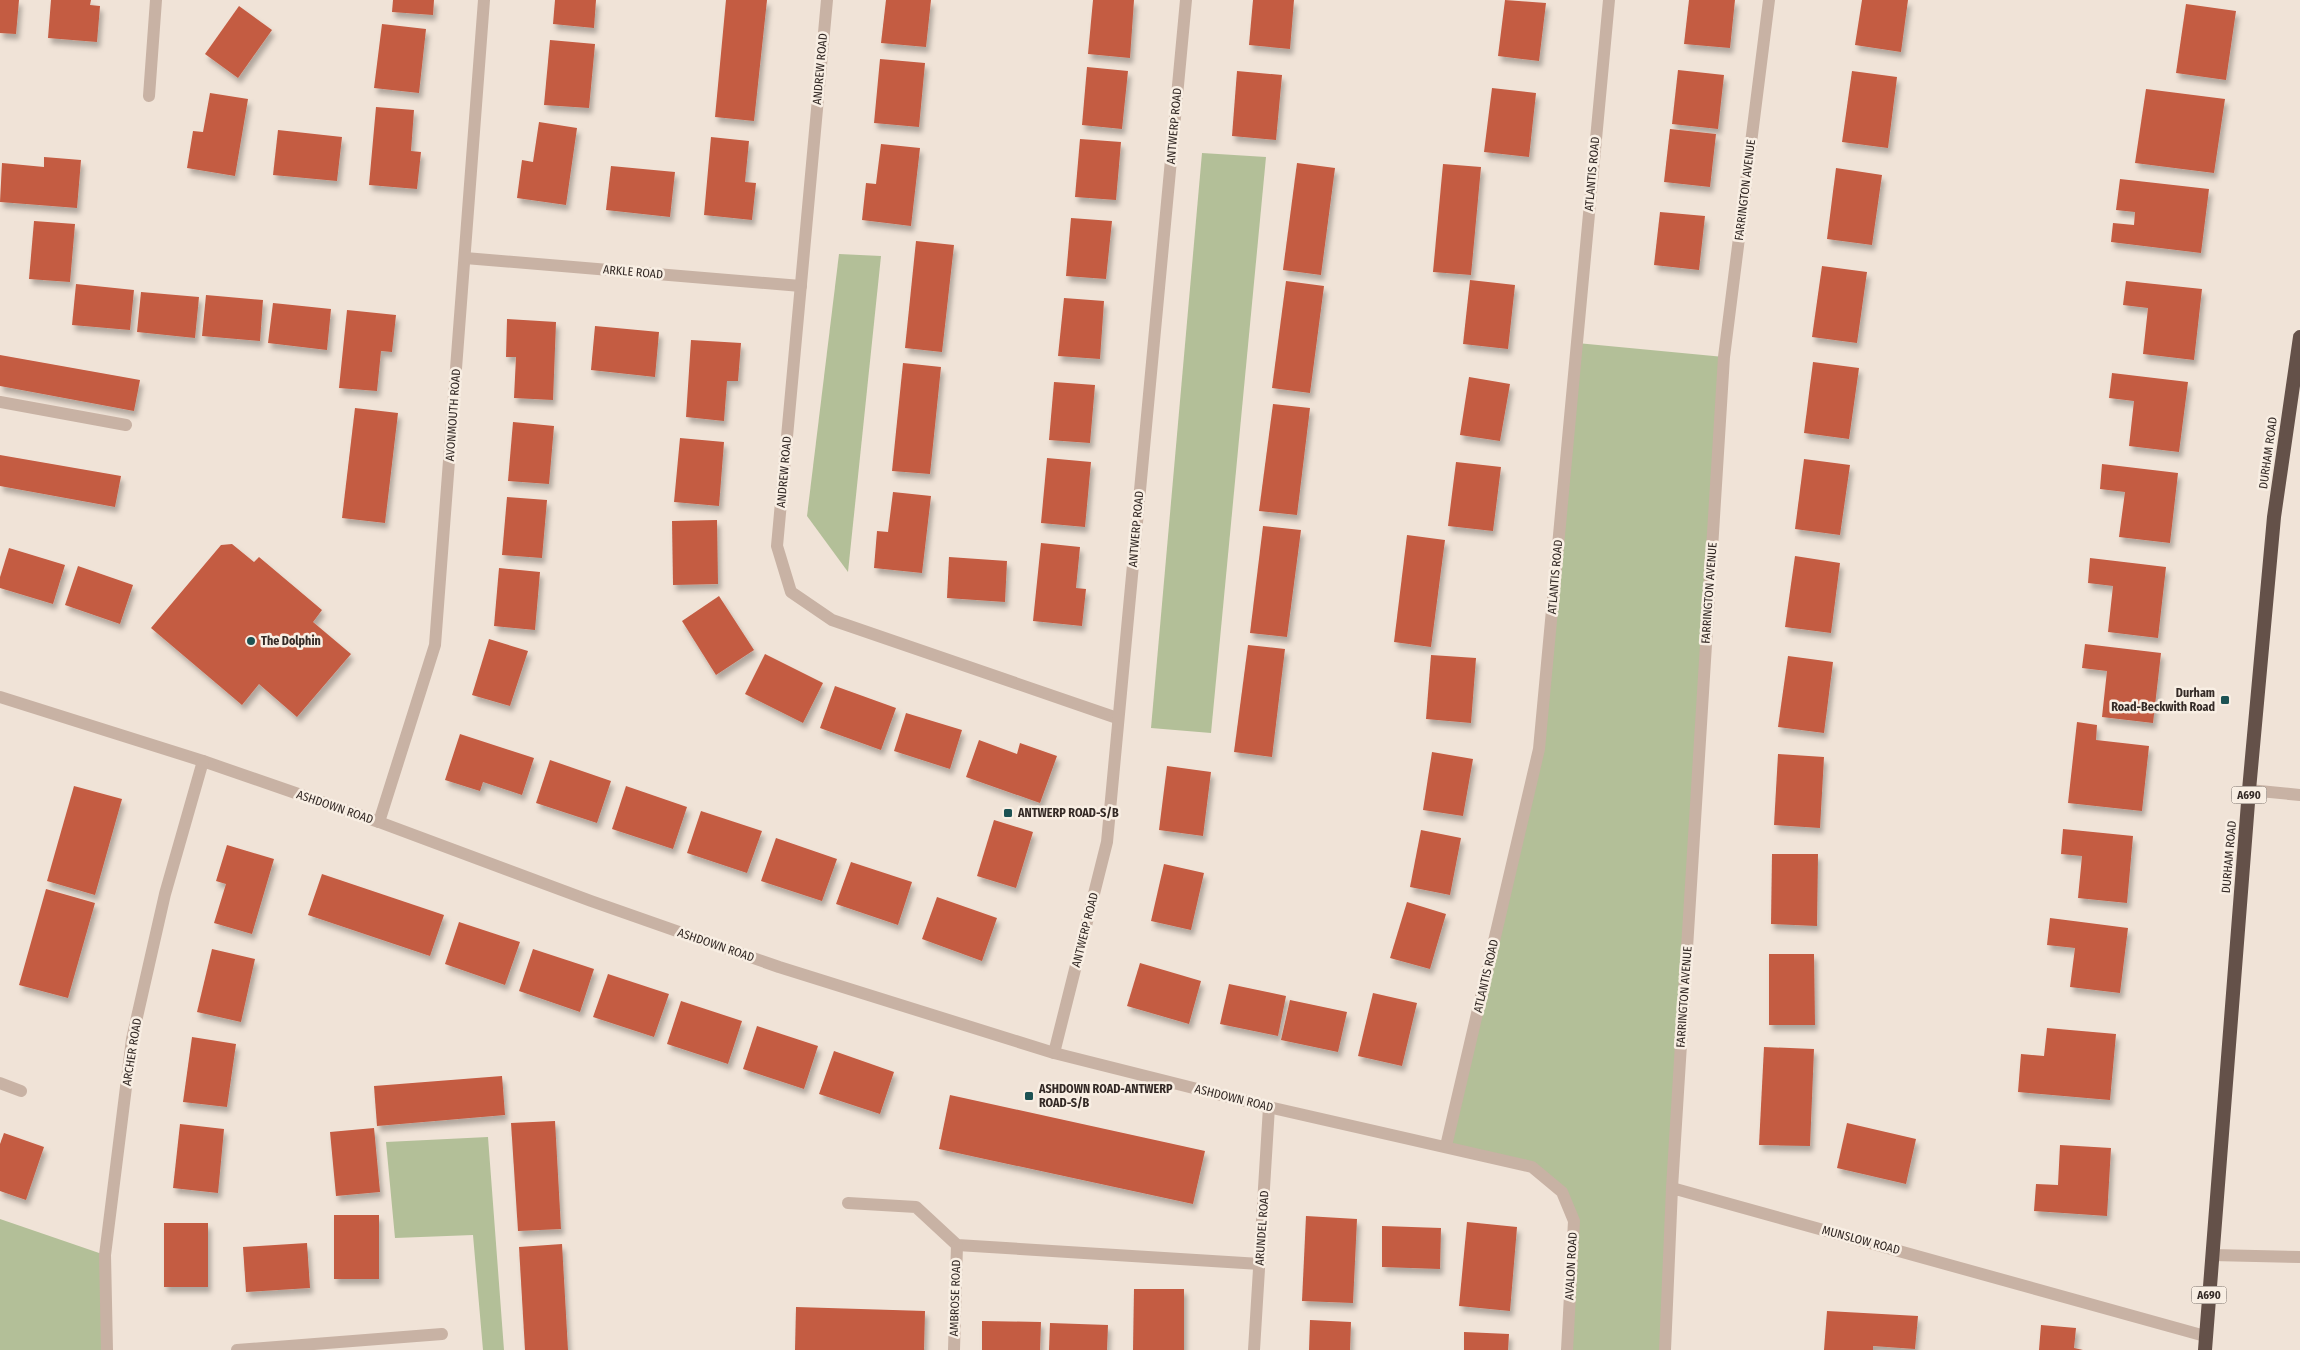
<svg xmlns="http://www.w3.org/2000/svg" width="2300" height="1350" font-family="'Fira Sans Condensed',sans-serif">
  <defs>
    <filter id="shadow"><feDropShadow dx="3" dy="5.5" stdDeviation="2.5" flood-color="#0004"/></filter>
  </defs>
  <rect width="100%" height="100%" fill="#f0e3d7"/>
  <g fill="#b3bf98">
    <polygon points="1202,153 1266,157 1211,733 1151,728"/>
    <polygon points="839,254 881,256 848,572 807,516"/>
    <polygon points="1577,343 1724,357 1665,1350 1568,1350 1574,1221 1562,1192 1532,1167 1446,1146 1539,749"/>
    <polygon points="488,1137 504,1350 483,1350 473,1235 395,1238 386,1142"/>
    <polygon points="0,1219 105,1255 107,1350 0,1350"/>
  </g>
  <g fill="#c45b42" filter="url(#shadow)">
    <polygon points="0,0 19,0 16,34 0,33"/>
    <polygon points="51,0 91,0 90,5 100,6 97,42 48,38"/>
    <polygon points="393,0 434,0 433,15 392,12"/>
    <polygon points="555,0 596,0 594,28 553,24"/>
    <polygon points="726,0 767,0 754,121 715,117"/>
    <polygon points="886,0 931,0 926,47 881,43"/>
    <polygon points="1093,0 1134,0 1130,58 1088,54"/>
    <polygon points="1253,0 1294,0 1290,49 1249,45"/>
    <polygon points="1505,0 1546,3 1539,61 1498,56"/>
    <polygon points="1689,0 1735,0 1730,48 1684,44"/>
    <polygon points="1862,0 1908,0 1901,52 1855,45"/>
    <polygon points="2186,4 2236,11 2226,80 2176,73"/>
    <polygon points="239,6 272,30 238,78 205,54"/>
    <polygon points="382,24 426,29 419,93 374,88"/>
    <polygon points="550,40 595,44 589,108 544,105"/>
    <polygon points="880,59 925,63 919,127 874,123"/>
    <polygon points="1087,67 1128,71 1122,129 1082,125"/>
    <polygon points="1678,70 1724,75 1718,129 1672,124"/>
    <polygon points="1237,71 1282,75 1276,140 1232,136"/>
    <polygon points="1852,71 1897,77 1888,148 1842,142"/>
    <polygon points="1492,88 1536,93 1529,157 1484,152"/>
    <polygon points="2146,89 2225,99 2214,173 2135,163"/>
    <polygon points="210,93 248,99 235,176 187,168 193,131 203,132"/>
    <polygon points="376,107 414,110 411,151 421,152 417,189 369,185"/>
    <polygon points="539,122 577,128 566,205 517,198 522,160 533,162"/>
    <polygon points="1670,129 1716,134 1710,187 1664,182"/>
    <polygon points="278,130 342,137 337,181 273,175"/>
    <polygon points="711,137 749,141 745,182 756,183 752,220 704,215"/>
    <polygon points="1080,139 1121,142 1116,200 1075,197"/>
    <polygon points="881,144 920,148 911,226 862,220 866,183 876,184"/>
    <polygon points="44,157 81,160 77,208 0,202 2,163 44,167"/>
    <polygon points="1297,163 1335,168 1321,275 1283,270"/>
    <polygon points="1443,164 1481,167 1471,275 1433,272"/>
    <polygon points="611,166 675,172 670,217 606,210"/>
    <polygon points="1836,168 1882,175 1872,245 1827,239"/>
    <polygon points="2120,179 2209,189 2201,253 2111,242 2113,223 2134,225 2135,212 2116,210"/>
    <polygon points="1660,212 1705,216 1699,270 1654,265"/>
    <polygon points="1071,218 1112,221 1106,279 1066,276"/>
    <polygon points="34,221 75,224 70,282 29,279"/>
    <polygon points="916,241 954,245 942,352 905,348"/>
    <polygon points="1822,266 1867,272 1857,343 1812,337"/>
    <polygon points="1470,280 1515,285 1508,349 1463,344"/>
    <polygon points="1286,281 1324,286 1310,393 1272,388"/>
    <polygon points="2126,281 2202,289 2194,360 2143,354 2148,308 2123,305"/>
    <polygon points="76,284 134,290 130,330 72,325"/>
    <polygon points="141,292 199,297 195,338 137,332"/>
    <polygon points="206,295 263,300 260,341 202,336"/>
    <polygon points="1064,298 1104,301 1100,359 1058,356"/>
    <polygon points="273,303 331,309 327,350 268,343"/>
    <polygon points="347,310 396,315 392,352 381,351 377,391 339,388"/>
    <polygon points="507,319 556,322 553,400 514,398 516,357 506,357"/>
    <polygon points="595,326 659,332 655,377 591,370"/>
    <polygon points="691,340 741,343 738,381 727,381 724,421 686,417"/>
    <polygon points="0,355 140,380 134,411 0,386"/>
    <polygon points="1813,362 1859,368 1849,439 1804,433"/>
    <polygon points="903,363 941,367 930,474 892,471"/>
    <polygon points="2112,373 2188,382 2179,452 2129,446 2134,401 2109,398"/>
    <polygon points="1469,377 1510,384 1500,441 1460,435"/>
    <polygon points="1054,382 1095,385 1090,443 1049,440"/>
    <polygon points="1273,404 1310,408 1297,515 1259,511"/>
    <polygon points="355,408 398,413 385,523 342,518"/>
    <polygon points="513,422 554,426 549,484 508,481"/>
    <polygon points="680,438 724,442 719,506 674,502"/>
    <polygon points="0,455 121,476 115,507 0,486"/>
    <polygon points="1047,458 1091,462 1085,527 1041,523"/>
    <polygon points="1804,459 1850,465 1840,535 1795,529"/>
    <polygon points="1456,462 1501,467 1493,531 1448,526"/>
    <polygon points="2102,464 2178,473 2170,543 2119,537 2125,492 2100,489"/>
    <polygon points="893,492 931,496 922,573 874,568 877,531 888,532"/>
    <polygon points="507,497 547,500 542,558 502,555"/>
    <polygon points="717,520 718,584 673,585 672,521"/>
    <polygon points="1263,526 1301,530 1287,637 1250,633"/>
    <polygon points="1407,535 1445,540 1431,647 1394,642"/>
    <polygon points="1041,543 1080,547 1076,588 1086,589 1082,626 1033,621"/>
    <polygon points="232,544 254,562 259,557 322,610 313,622 351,654 297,717 259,684 242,705 151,628 221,545"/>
    <polygon points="9,548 65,565 53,604 0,588 0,577"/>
    <polygon points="1795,556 1840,563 1831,633 1785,627"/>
    <polygon points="949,557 1007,561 1005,602 947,598"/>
    <polygon points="2090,558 2166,567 2158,638 2108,632 2113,586 2088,583"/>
    <polygon points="78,566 133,585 120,624 65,605"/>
    <polygon points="499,568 540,572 535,630 494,626"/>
    <polygon points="719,596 754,650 716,675 682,621"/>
    <polygon points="489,639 528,651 510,706 472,695"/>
    <polygon points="2085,644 2161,653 2153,723 2102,717 2107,671 2082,668"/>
    <polygon points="1248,645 1285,649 1272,757 1234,752"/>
    <polygon points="765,654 823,683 803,723 745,694"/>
    <polygon points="1431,655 1476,658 1471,723 1426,719"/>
    <polygon points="1788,656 1833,662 1824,733 1778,727"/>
    <polygon points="835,686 896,708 881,750 820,728"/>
    <polygon points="906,713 962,730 950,769 894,751"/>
    <polygon points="2077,722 2097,725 2096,740 2149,746 2142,811 2068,803"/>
    <polygon points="460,734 534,758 522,795 483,782 480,791 445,780"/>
    <polygon points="979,740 1017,754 1020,743 1057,756 1040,803 966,777"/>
    <polygon points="1432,752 1473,759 1463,816 1423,810"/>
    <polygon points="1778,754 1824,757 1820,828 1774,825"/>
    <polygon points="550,760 611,781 597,823 536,803"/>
    <polygon points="1167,766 1211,772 1203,836 1159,830"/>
    <polygon points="74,786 122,799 95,895 47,881"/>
    <polygon points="626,786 687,807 673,849 612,829"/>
    <polygon points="701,811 762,831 747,873 687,853"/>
    <polygon points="994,820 1033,832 1016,888 977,876"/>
    <polygon points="2063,829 2133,836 2127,903 2078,898 2082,856 2061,854"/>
    <polygon points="1421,830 1461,838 1450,895 1410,887"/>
    <polygon points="776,838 837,859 822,901 761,881"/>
    <polygon points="227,845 274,859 252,934 214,923 226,884 216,881"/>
    <polygon points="1772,854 1818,854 1817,926 1771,924"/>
    <polygon points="851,862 912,882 898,925 836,904"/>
    <polygon points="1164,864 1204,873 1191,930 1151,921"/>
    <polygon points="322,874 444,915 430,956 308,915"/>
    <polygon points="46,889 95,903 68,998 19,985"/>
    <polygon points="937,897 997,918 982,961 922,939"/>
    <polygon points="1407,902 1446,914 1430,969 1390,958"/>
    <polygon points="2050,918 2128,928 2120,993 2070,987 2075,948 2047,945"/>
    <polygon points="459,922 520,942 505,985 445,964"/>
    <polygon points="212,949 255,959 241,1022 197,1012"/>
    <polygon points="533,949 594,969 580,1012 519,991"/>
    <polygon points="1769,954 1814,954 1815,1025 1769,1025"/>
    <polygon points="1140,963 1201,981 1189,1024 1127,1006"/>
    <polygon points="608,974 669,994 654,1037 593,1017"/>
    <polygon points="1229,984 1286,996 1278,1036 1220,1024"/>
    <polygon points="1373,993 1417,1003 1402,1066 1358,1056"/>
    <polygon points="1290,1000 1347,1012 1338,1052 1281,1040"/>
    <polygon points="681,1001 742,1021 728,1064 667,1044"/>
    <polygon points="757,1026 818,1046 804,1089 743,1069"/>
    <polygon points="2047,1028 2116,1034 2110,1100 2018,1092 2021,1054 2044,1056"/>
    <polygon points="192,1037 236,1044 227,1107 183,1102"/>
    <polygon points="1764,1047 1814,1049 1810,1146 1759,1145"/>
    <polygon points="834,1051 894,1072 880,1114 819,1094"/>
    <polygon points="502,1076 505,1115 377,1126 374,1086"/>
    <polygon points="950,1095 1205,1151 1193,1204 939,1149"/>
    <polygon points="555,1121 561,1229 518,1231 511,1123"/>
    <polygon points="1847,1123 1916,1139 1906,1184 1837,1168"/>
    <polygon points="180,1124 224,1129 218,1193 173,1188"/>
    <polygon points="374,1128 380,1192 336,1196 330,1132"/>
    <polygon points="4,1133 44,1147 26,1200 0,1191 0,1144"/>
    <polygon points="2060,1145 2111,1148 2107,1216 2034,1211 2036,1184 2058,1185"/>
    <rect x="334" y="1215" width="45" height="64"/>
    <polygon points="1306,1216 1357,1219 1353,1303 1302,1301"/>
    <polygon points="1467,1222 1517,1227 1510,1311 1459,1306"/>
    <rect x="164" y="1223" width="44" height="64"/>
    <polygon points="1382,1226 1441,1228 1440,1269 1382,1267"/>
    <polygon points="307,1243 310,1288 246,1292 243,1247"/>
    <polygon points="562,1244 568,1350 525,1350 519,1247"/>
    <polygon points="1134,1289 1184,1289 1184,1350 1133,1350"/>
    <polygon points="796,1307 925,1311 924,1350 795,1350"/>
    <polygon points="1827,1311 1918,1316 1915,1349 1873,1346 1873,1350 1824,1350"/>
    <polygon points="1310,1320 1351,1322 1350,1350 1309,1350"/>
    <polygon points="982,1321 1041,1322 1040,1350 982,1350"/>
    <polygon points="1050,1323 1108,1325 1107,1350 1049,1350"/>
    <polygon points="2041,1325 2076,1328 2074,1348 2083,1350 2039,1350"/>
    <polygon points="1464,1332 1509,1334 1508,1350 1464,1350"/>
  </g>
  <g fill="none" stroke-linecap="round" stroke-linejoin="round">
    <g stroke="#c8b2a4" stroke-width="12">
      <polyline points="0,402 126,425"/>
      <polyline points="848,1203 916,1207 957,1245 1260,1264"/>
    </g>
    <g stroke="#c8b2a4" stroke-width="12">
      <polyline points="827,0 777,546 791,592 832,620 1117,718"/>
      <polyline points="149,96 156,0"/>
      <polyline points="465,258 801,286"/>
      <polyline points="0,697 203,761 379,822 591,901 779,967 1054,1053 1269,1107 1532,1167 1562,1192 1574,1221 1567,1350"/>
      <polyline points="2249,790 2300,795"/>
      <polyline points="379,822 435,645 484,0"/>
      <polyline points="1054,1053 1107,842 1186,0"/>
      <polyline points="0,1083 21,1091"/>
      <polyline points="1446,1146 1539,749 1609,0"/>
      <polyline points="1672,1188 1724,357 1769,0"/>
      <polyline points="107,1350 105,1255 132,1039 165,894 203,761"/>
      <polyline points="237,1350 442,1334"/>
      <polyline points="954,1350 957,1245"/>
      <polyline points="1254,1350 1269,1107"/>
      <polyline points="1665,1350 1672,1188 2205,1336"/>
    </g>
    <polyline stroke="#c8b2a4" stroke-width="12" points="2212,1255 2300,1257"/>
    <polyline stroke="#645149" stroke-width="14" points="2205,1350 2249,790 2274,517 2300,337"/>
  </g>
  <g fill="#1c5253" stroke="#f8eee3" stroke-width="2">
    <circle cx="251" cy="641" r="5"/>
    <rect x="2220" y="695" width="10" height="10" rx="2.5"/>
    <rect x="1003" y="808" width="10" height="10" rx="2.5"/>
    <rect x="1024" y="1091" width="10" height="10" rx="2.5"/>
  </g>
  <g text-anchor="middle" stroke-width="5" stroke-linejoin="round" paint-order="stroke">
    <g fill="#f8eee3" stroke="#6e645e" stroke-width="1">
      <rect x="2231.5" y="786.5" width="35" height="17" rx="4"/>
      <rect x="2191.5" y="1286.5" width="35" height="17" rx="4"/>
    </g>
    <g font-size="11" font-weight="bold" fill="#332925">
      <text x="2249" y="799">A690</text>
      <text x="2209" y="1299">A690</text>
    </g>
    <g font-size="12" fill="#332925" stroke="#f8eee3">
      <text transform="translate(820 69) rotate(-85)" y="4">ANDREW ROAD</text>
      <text transform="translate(1174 126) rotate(-85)" y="4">ANTWERP ROAD</text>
      <text transform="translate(1592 174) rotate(-85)" y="4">ATLANTIS ROAD</text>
      <text transform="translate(1745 190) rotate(-83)" y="4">FARRINGTON AVENUE</text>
      <text transform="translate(633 272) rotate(5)" y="4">ARKLE ROAD</text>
      <text transform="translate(453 415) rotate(-86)" y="4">AVONMOUTH ROAD</text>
      <text transform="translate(2268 453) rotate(-82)" y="4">DURHAM ROAD</text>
      <text transform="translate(784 472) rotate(-85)" y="4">ANDREW ROAD</text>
      <text transform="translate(1136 529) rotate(-85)" y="4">ANTWERP ROAD</text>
      <text transform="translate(1555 577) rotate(-85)" y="4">ATLANTIS ROAD</text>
      <text transform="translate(1709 593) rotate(-86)" y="4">FARRINGTON AVENUE</text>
      <text transform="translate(335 807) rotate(19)" y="4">ASHDOWN ROAD</text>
      <text transform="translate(2229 857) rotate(-85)" y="4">DURHAM ROAD</text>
      <text transform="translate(1085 930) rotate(-76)" y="4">ANTWERP ROAD</text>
      <text transform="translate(716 945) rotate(19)" y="4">ASHDOWN ROAD</text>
      <text transform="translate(1486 976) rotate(-77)" y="4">ATLANTIS ROAD</text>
      <text transform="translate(1684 997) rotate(-86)" y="4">FARRINGTON AVENUE</text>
      <text transform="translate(132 1052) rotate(-81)" y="4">ARCHER ROAD</text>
      <text transform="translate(1234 1098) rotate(14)" y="4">ASHDOWN ROAD</text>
      <text transform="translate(1262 1228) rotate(-86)" y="4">ARUNDEL ROAD</text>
      <text transform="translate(1861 1240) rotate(15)" y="4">MUNSLOW ROAD</text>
      <text transform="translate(1571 1266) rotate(-87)" y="4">AVALON ROAD</text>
      <text transform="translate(955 1298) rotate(-88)" y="4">AMBROSE ROAD</text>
    </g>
    <g font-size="12" font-weight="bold" fill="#332925" stroke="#f8eee3" text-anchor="start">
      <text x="261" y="645">The Dolphin</text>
      <text x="2215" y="697" text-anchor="end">Durham<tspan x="2215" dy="14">Road-Beckwith Road</tspan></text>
      <text x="1018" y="817">ANTWERP ROAD-S/B</text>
      <text x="1039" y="1093">ASHDOWN ROAD-ANTWERP<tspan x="1039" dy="14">ROAD-S/B</tspan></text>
    </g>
  </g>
</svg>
